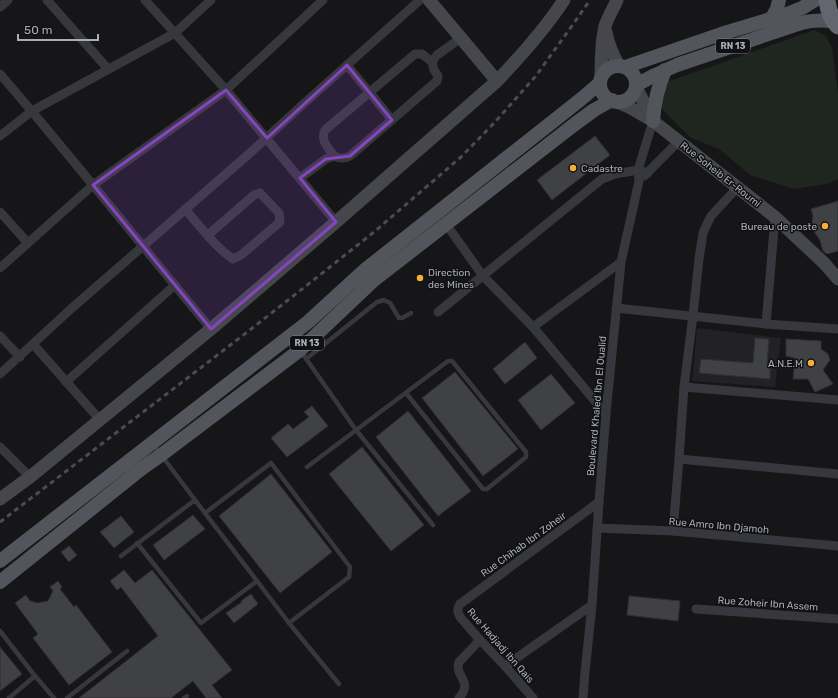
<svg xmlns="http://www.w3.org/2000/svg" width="838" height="698" font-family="Rubik,sans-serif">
  <rect width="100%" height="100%" fill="#161618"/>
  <polygon fill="#222225" points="697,328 781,338 775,387 692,381"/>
  <polygon fill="#1e261f" points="814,30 826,36 832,48 838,92 838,179 827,184 794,189 750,175 719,149 691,138 661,108 667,82"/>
  <g fill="#404145" stroke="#303034">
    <polygon points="595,136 610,155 552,200 537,180"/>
    <polygon points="838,201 838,251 827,254 823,251 820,240 813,230 812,222 813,216 811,209"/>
    <polygon points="755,338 769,339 767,364 770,364 770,379 699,373 701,359 753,363"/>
    <polygon points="786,339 821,341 821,349 828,354 830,360 823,370 833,384 815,392 808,379 793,379 795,358 786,356"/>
    <polygon points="525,342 537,358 505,384 493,369"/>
    <polygon points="455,372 518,449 483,476 422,398"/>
    <polygon points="551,374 575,403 541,430 518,400"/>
    <polygon points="312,406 328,426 287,457 271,438 288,424 293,429 309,417 304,412"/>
    <polygon points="408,411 471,491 438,516 376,437"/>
    <polygon points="362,447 424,525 391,551 329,474"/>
    <polygon points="271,474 332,552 280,593 219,516"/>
    <polygon points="193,515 205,529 164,560 153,545"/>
    <polygon points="121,516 134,532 114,548 100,532"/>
    <polygon points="69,546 77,555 69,562 61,552"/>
    <polygon points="124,570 135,583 152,570 232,670 212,685 222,698 206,698 193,681 171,698 79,698 158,636 121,587 117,590 110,581"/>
    <polygon points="58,581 62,587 60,589 74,607 76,605 112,652 69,685 33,638 38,634 15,603 26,595 30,601 38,603 48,601 53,591 50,587"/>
    <polygon points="251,594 258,604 234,623 226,613 242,602 241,601"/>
    <polygon points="629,596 680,601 678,621 627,615"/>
    <polygon points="0,647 22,674 0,691"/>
  </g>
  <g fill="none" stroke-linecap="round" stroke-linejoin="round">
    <g stroke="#37383d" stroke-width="4.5">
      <polyline points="291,336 300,350 356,430 433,525"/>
      <polyline points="306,359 377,302 384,300 390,303 399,318 402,318 411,313"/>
      <polyline points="153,444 195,500"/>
      <polyline points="307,467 448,361 452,361 526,452 526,457 487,489 483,489 406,393"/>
      <polyline points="205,513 271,463 350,567 349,577 289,623"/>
      <polyline points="121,556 195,500 257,581 201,623 137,543"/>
      <polyline points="257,581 289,623 339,684"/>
      <polyline points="0,631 35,676 54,698"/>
      <polyline points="9,698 35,676"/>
      <polyline points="67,698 127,651"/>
      <polyline points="184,698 187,696"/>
    </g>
    <g stroke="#37383d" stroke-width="9">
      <polyline points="47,0 108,69"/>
      <polyline points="145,0 226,90 336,222"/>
      <polyline points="0,7 8,0"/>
      <polyline points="347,65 392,120"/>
      <path d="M 0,74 C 72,157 140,244 211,329"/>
      <polyline points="0,136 32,111 175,33 211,0"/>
      <path d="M 334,156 C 328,147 320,141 325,130 L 415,54 L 422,54 L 432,62"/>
      <polyline points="644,176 679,141"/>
      <path d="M 300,178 L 326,159 L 334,156 C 340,159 344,159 350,156 L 437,81 L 438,76 L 434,70 L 432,62 L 437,55 L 461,38"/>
      <path d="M 185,209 C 200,226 214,246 233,259 L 241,255 L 280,222 L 279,213 L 260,193 L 254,195 L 208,235"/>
      <polyline points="0,212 28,243"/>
      <polyline points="446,224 483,276 533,327 606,414"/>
      <polyline points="0,268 93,185 226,90 323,0"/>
      <polyline points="616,308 766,324 838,329"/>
      <polyline points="438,312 602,179 615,174 638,170 648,173"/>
      <polyline points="766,324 775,217"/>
      <polyline points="533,327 621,262"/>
      <polyline points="0,336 20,357"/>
      <polyline points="33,344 100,420"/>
      <polyline points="0,374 72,308 250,153 300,107 420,0"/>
      <polyline points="66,382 175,285"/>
      <polyline points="684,387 838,400"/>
      <polyline points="0,447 30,477"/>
      <polyline points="679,459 838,474"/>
      <polyline points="597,528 673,531 838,546"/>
      <polyline points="673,531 679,459 684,387 693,315 699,259 703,233 707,224 711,216 738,187"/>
      <polyline points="696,609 838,619"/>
      <polyline points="505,666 592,605"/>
      <path d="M 459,698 C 474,681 454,677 459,662 L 480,640"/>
      <polyline points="533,698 505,666 480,640 460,617 458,612 458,608 460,604 599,502"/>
      <polyline points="583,698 585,672 592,605 599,502 606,414 621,262 639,181 638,170 653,121"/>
    </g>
    <g stroke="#45474d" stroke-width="13">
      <polyline points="429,0 497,81"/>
      <path d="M 606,32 C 608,44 613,55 619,66"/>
      <path d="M 601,77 C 601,60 601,43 605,26 C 608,17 613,9 617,0"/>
      <polyline points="636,87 653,121"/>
      <polyline points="617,102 629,107 653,121 775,217 824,263 838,279"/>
      <path d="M 0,499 L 30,477 L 211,329 L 336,222 L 497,81 C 521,56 545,29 564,0"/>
    </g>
    <g stroke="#53555c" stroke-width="14">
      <polyline points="772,18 777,9 779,0"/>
      <circle cx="618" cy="84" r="18"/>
      <polyline points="625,67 721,34 787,14 802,8 815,0"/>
      <path d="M 636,85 L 655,75 L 677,65 L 801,23 C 812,20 822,20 833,21"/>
      <path d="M 653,121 C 654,103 658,87 665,70"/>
      <polyline points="0,561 308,322 366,269 580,100 600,83"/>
      <polyline points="0,582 141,469 161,455 300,350 374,280 575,124 594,110 612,100"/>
    </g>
    <path stroke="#63666e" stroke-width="17" d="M 827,0 C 828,10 831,19 838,26"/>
    <polyline stroke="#4a4c52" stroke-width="3" stroke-dasharray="5 4" stroke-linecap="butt" points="0,522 246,333 311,282 374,232 461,157 495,122 535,77 574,23 590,0"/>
  </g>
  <path fill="#8446be" fill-opacity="0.2" stroke="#8446be" stroke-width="3" stroke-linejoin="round" d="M 347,65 L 392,120 L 350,156 L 326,159 L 300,178 L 336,222 L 211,329 L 93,185 L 226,90 L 267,138 Z"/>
  <g fill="#f2b134" stroke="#111113" stroke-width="1.5">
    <circle cx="573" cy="168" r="4"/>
    <circle cx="825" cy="226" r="4"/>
    <circle cx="420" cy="278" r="4"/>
    <circle cx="811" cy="363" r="4"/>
  </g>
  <g text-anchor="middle" stroke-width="3" stroke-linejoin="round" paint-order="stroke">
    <g fill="#111113" stroke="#7b7e86" stroke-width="1">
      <rect x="716" y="39" width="34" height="14" rx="3"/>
      <rect x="290" y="336" width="34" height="14" rx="3"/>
    </g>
    <g font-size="9" font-weight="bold" fill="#a8adb8">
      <text x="733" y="49">RN 13</text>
      <text x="307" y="346">RN 13</text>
    </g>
    <g font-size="10" fill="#a8adb8" stroke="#111113" text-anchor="start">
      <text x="581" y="172">Cadastre</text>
      <text x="817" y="230" text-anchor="end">Bureau de poste</text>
      <text x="428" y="276">Direction<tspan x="428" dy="12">des Mines</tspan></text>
      <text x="803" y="367" text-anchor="end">A.N.E.M</text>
    </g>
    <g font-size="10" fill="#a8adb8" stroke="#111113">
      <text transform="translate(721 174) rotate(38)" y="4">Rue Soheib Er-Roumi</text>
      <text transform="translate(596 406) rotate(-85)" y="4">Boulevard Khaled Ibn El Oualid</text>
      <text transform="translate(719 525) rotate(5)" y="4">Rue Amro Ibn Djamoh</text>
      <text transform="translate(523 544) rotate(-36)" y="4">Rue Chihab Ibn Zoheir</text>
      <text transform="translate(768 603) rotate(4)" y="4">Rue Zoheir Ibn Assem</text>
      <text transform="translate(501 645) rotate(49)" y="4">Rue Hadjadj Ibn Qais</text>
    </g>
  </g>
  <path d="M18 34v6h80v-6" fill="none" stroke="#a8adb8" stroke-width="2"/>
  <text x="24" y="34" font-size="12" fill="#a8adb8" stroke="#111113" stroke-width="3" paint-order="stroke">50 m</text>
</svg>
